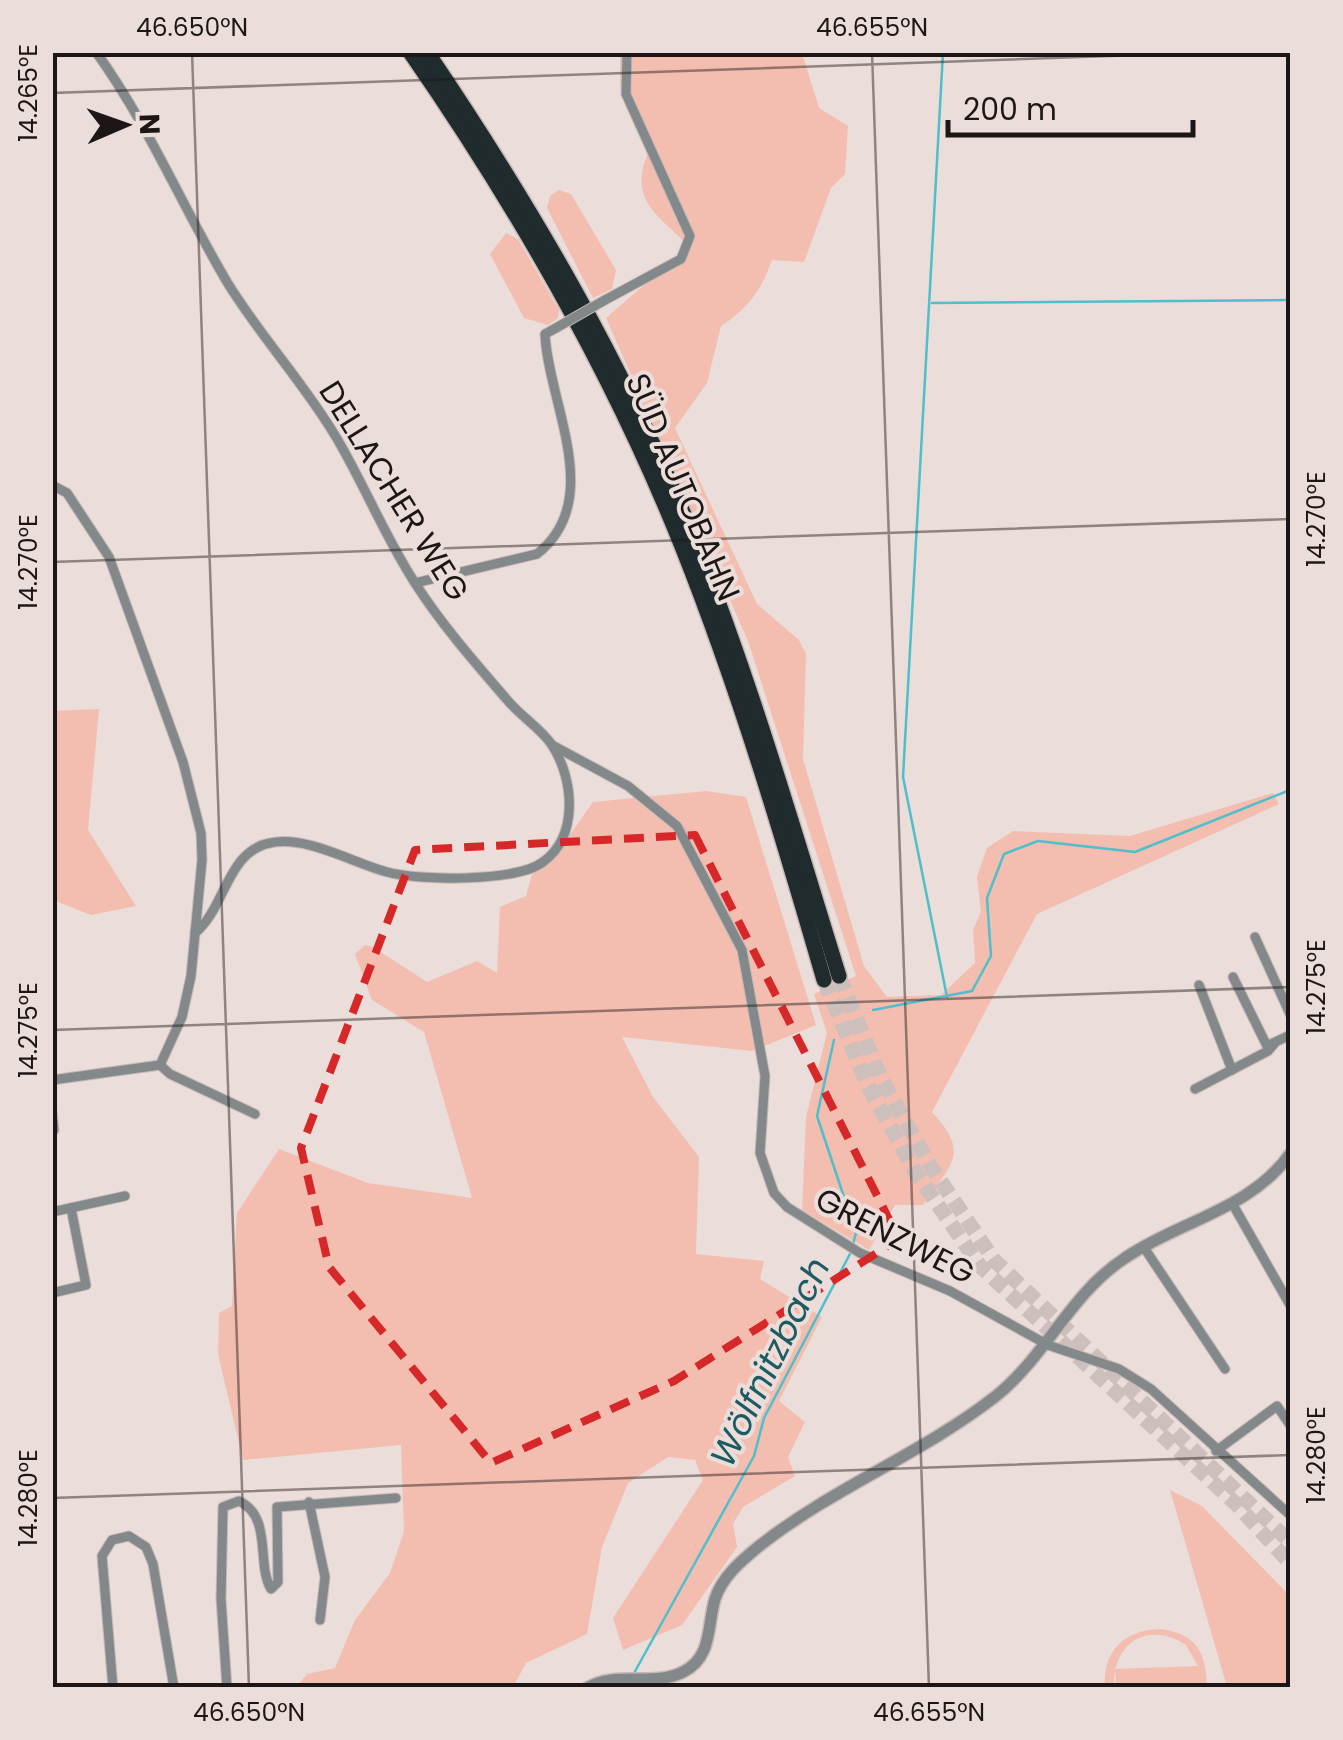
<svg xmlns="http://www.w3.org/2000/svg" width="1343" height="1740" font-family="Poppins,sans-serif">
  <rect width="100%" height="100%" fill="#ebddd9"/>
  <g fill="#f3beb0">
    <path d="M 620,53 L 802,53 L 819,108 L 848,126 L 845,174 L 831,188 L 804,262 L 772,260 C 761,291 748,309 721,326 L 707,383 L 675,428 L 757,604 L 799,640 L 806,654 L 803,759 L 864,966 L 887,997 L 941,995 L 975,963 L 973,930 L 981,912 L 977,877 L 987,848 L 1013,831 L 1130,836 L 1273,793 L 1279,804 L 1037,914 L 932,1112 C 971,1154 951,1164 923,1205 L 895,1205 L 869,1250 L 802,1210 L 806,1117 L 827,1033 L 814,994 L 856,976 L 748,641 L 606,318 L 689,246 C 658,215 628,200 648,153 L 620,84 Z"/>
    <polygon points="559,190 571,194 616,270 612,289 593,298 547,208 550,196"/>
    <polygon points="506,233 518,239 559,310 558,318 548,325 524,318 490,254"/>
    <polygon points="99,709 88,830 136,906 91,915 53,900 52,711"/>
    <polygon points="706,791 746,797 816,1025 752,1051 622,1037 653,1097 699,1157 696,1254 764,1261 760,1279 822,1317 779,1401 805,1422 788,1457 795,1476 743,1507 733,1524 737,1547 682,1625 623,1650 613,1618 703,1480 695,1460 668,1457 628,1483 602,1547 587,1634 526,1663 513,1687 296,1687 307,1674 335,1668 355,1620 390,1573 404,1531 401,1445 243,1460 218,1354 219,1313 232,1306 237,1213 279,1149 368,1183 472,1198 424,1032 372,1000 355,954 365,945 373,947 427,982 477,961 497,973 500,907 526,896 534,868 553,859 593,802"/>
    <polygon points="1170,1490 1202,1506 1290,1596 1290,1687 1227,1687"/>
    <path d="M 1160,1629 C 1197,1634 1206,1652 1207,1687 L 1116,1687 L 1115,1669 L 1198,1666 L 1186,1645 C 1147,1620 1112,1644 1114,1687 L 1097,1687 L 1105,1686 C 1103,1650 1125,1630 1160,1629 Z"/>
  </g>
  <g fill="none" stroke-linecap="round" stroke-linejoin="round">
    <g stroke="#4ebfcb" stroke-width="2.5">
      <polyline points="943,52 903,777 947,997"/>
      <polyline points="932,303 1290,300"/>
      <polyline points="873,1010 972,991 991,956 987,898 1004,854 1038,841 1135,852 1290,790"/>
      <polyline points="834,1040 817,1116 856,1233 853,1244"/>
      <polyline points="633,1675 754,1456 764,1418 851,1252"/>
    </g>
    <g stroke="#ccbfbc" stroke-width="15" stroke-dasharray="15 8" stroke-linecap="butt">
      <polyline points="839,976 881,1078 931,1167 994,1260 1290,1542"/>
      <polyline points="824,980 867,1084 914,1170 980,1266 1236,1504 1290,1563"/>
    </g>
    <defs>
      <g id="minor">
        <path d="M 96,52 C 148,124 182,206 227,282 C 260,336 304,383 336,437 C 364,484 385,537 415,583 C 441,624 477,665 509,702 C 522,717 541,729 552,745 C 574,779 579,836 543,862 C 516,882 419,881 387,872 C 353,863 306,835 270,843 C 227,851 225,909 195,933"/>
        <polyline points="605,300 681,259 690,236 626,94 627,52"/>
        <polyline points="52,485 67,493 109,557 183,762 201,833 202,860 191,976 182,1017 160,1065 52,1080"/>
        <path d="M 415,583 L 537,554 C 606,500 548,403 545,334 L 556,328"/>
        <polyline points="552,745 628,786 677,826 742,950 765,1076 760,1153 774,1193 787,1207 860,1253 950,1291 1048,1345 1119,1369 1151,1389 1290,1515"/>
        <polyline points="1255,937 1290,1014"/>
        <polyline points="1233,977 1267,1046 1290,1035"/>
        <polyline points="1199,985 1232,1070"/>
        <polyline points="160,1065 170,1074 255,1114"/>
        <polyline points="1195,1089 1268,1051 1274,1044"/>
        <polyline points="52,1113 54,1130"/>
        <polyline points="1232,1203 1290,1305"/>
        <polyline points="52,1212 125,1196"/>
        <polyline points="1143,1246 1225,1369"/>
        <polyline points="52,1293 86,1285 71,1208"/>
        <polyline points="1216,1451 1277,1406 1290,1425"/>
        <polyline points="309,1502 325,1577 320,1620"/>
        <polyline points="113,1688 102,1556 112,1540 129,1536 146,1547 153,1564 174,1688"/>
        <path d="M 227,1688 L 221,1599 L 223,1507 L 239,1501 C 273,1517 256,1564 271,1589 L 278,1582 L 277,1507 L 396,1498"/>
      </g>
      <path id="tertiary" d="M 587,1688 C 616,1670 654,1687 683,1672 C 713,1657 707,1625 715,1599 C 722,1577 741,1561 758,1547 C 832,1488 922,1454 996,1396 C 1046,1356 1071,1293 1125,1258 C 1179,1221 1250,1210 1290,1154"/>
      <g id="motorway">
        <path d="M 410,52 C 518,208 613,373 683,549 C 739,690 782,835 824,980"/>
        <path d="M 427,52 C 532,207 627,370 696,544 C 752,685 794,831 839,976"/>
      </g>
    </defs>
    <use href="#minor" stroke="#c6b9b6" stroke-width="11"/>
    <use href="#tertiary" stroke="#c6b9b6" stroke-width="14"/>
    <use href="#motorway" stroke="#c6b9b6" stroke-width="18"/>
    <use href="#minor" stroke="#83898a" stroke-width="9"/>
    <use href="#tertiary" stroke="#83898a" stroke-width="11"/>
    <use href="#motorway" stroke="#1f2b2d" stroke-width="15"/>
    <defs>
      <polyline id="minor-bridge" points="556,328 605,300"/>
    </defs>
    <use href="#minor-bridge" stroke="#c6b9b6" stroke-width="11" stroke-linecap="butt"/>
    <use href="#minor-bridge" stroke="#83898a" stroke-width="9"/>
  </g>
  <path fill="none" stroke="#d62828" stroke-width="8" stroke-dasharray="20 12" stroke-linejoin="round" d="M 695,835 L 899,1239 L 674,1381 L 491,1463 L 329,1267 L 301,1148 L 415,850 Z"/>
  <path fill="none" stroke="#1c1716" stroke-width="2.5" stroke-opacity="0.45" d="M 192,52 L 249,1688M 872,52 L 929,1688M 52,93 L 1226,52M 52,562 L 1290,519M 52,1030 L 1290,987M 52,1498 L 1290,1455"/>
  <g text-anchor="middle" stroke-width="8" stroke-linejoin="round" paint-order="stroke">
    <g font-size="32" fill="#1c1716" stroke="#ebddd9">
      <text transform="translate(683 487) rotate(67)" y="11">SÜD AUTOBAHN</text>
      <text transform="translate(394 491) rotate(58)" y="11">DELLACHER WEG</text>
      <text transform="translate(895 1236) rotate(27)" y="11">GRENZWEG</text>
    </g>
    <g font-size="35" font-style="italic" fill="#1c5b62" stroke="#ebddd9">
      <text transform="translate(770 1362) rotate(-64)" y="12">Wölfnitzbach</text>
    </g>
  </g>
  <rect width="1343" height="1740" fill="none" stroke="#ebddd9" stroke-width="110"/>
  <g transform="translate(125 125) rotate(88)" stroke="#ebddd9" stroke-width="8" paint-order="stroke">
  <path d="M0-8L18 38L0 25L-18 38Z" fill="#1c1716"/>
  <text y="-15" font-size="28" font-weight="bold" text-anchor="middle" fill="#1c1716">N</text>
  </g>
  <path d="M948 120v15h245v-15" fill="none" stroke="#1c1716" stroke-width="5"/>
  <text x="963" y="120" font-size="30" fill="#1c1716" stroke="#ebddd9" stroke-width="8" paint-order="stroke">200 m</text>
  <rect x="55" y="55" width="1233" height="1630" fill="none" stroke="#1c1716" stroke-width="4"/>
  <g font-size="25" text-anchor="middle" fill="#1c1716">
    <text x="192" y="36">46.650°N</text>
    <text x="872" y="36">46.655°N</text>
    <text transform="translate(28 93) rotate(-90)" y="9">14.265°E</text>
    <text transform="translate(1316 519) rotate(-90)" y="9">14.270°E</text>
    <text transform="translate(28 562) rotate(-90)" y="9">14.270°E</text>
    <text transform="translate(1316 987) rotate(-90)" y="9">14.275°E</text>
    <text transform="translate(28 1030) rotate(-90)" y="9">14.275°E</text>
    <text transform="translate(1316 1455) rotate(-90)" y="9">14.280°E</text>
    <text transform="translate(28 1498) rotate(-90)" y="9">14.280°E</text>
    <text x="249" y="1721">46.650°N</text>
    <text x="929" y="1721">46.655°N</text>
  </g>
</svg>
